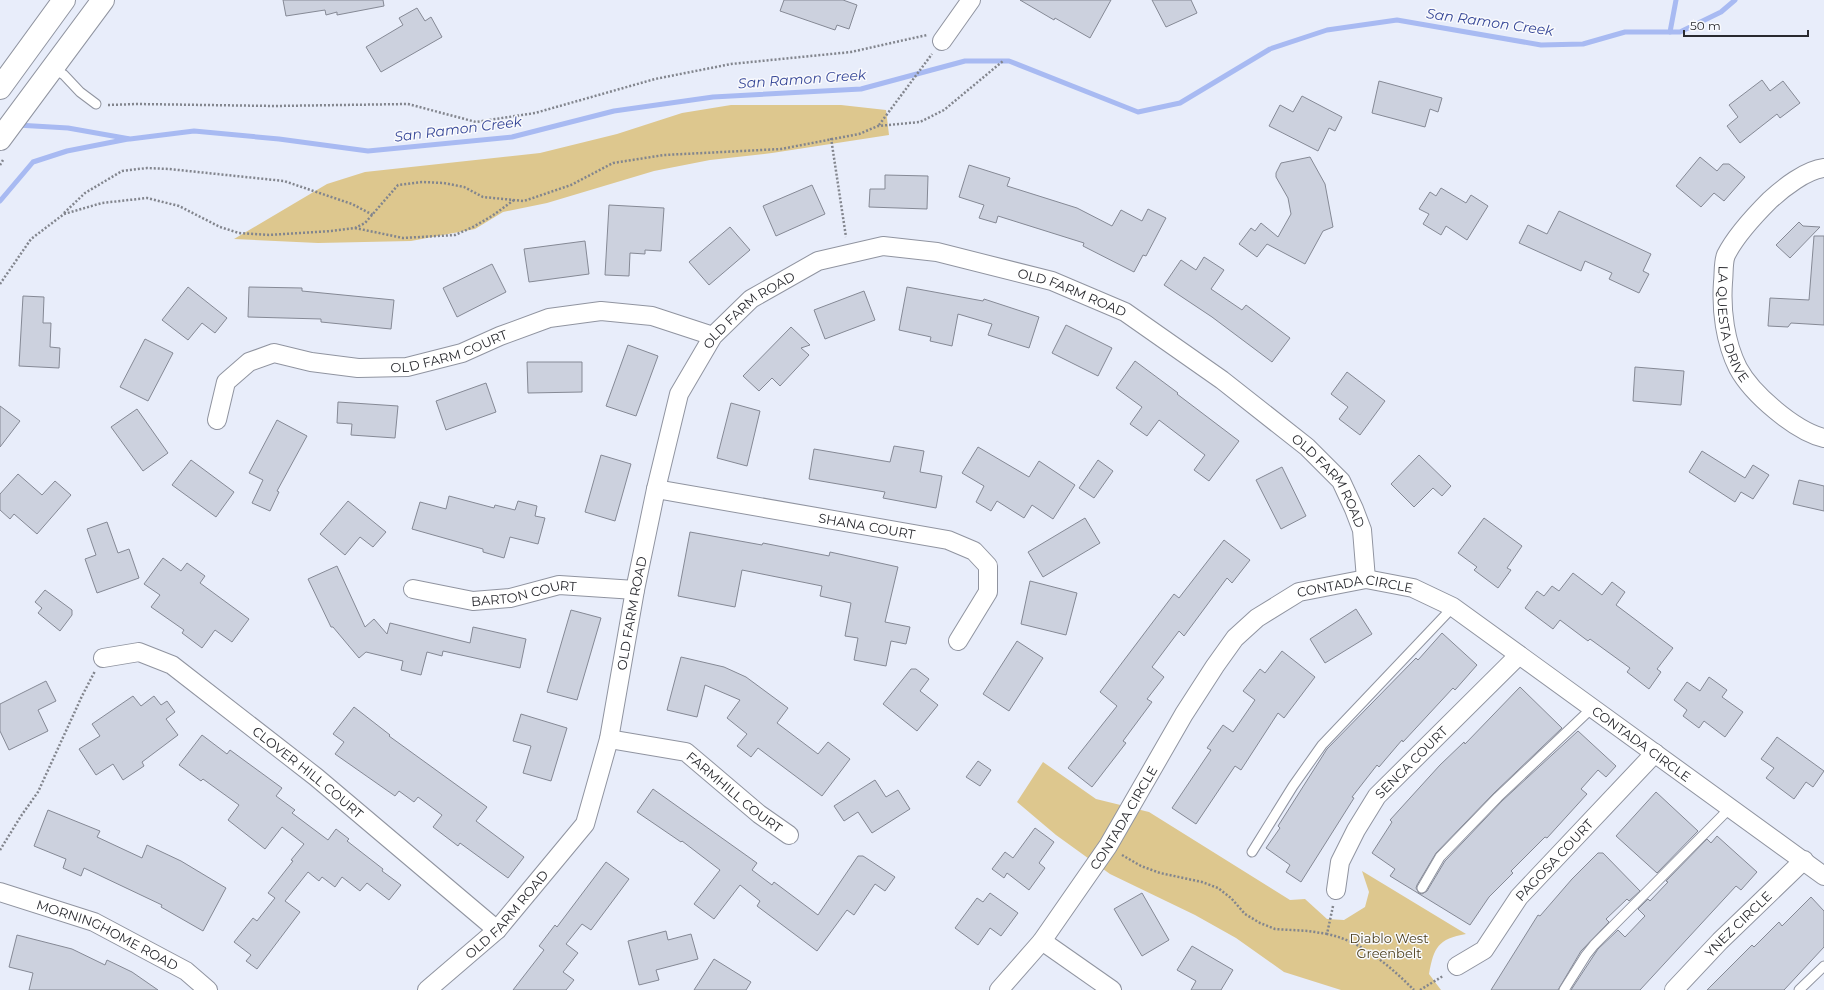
<svg xmlns="http://www.w3.org/2000/svg" width="1824" height="990" font-family="Montserrat,sans-serif">
  <rect width="100%" height="100%" fill="#e8edfa"/>
  <g fill="#ddc78e">
    <polygon points="731,105 841,105 886,110 889,135 772,153 710,160 654,171 547,203 503,212 475,229 411,241 318,243 234,239 327,184 365,172 540,153 617,134 682,113"/>
    <path d="M 1043,762 L 1096,799 L 1149,812 L 1290,900 L 1305,899 L 1327,919 L 1344,920 L 1365,907 L 1369,892 L 1362,871 L 1466,934 C 1438,939 1434,947 1429,974 L 1441,990 L 1341,990 L 1284,972 L 1236,938 L 1195,915 L 1110,874 L 1056,835 L 1017,802 Z"/>
  </g>
  <g fill="none" stroke-linecap="round" stroke-linejoin="round">
    <g stroke="#a8baf2" stroke-width="5">
      <polyline points="1670,32 1676,0"/>
      <polyline points="17,125 68,128 130,139 194,131 279,139 368,151 512,137 614,111 713,97 861,89 965,61 1009,61 1138,112 1180,103 1270,49 1327,30 1397,20 1541,45 1583,44 1625,32 1680,32 1721,12 1735,0"/>
      <polyline points="0,201 33,162 67,151 128,139"/>
    </g>
  </g>
  <g fill="#ccd1de" stroke="#858995">
    <polygon points="283,0 383,0 384,6 337,15 337,12 326,15 325,10 286,16"/>
    <polygon points="784,0 843,0 857,5 849,29 837,25 835,30 780,11"/>
    <polygon points="1020,0 1111,0 1090,38 1055,18 1054,20"/>
    <polygon points="1152,0 1191,0 1197,13 1166,27"/>
    <polygon points="417,8 425,21 431,17 442,37 381,72 366,47 403,25 399,18"/>
    <polygon points="1762,80 1770,91 1783,81 1800,103 1780,118 1777,114 1740,143 1727,126 1738,117 1729,105"/>
    <polygon points="1379,81 1442,98 1438,112 1430,109 1425,127 1372,113"/>
    <polygon points="1302,96 1342,117 1335,131 1329,128 1318,151 1269,126 1280,105 1293,112"/>
    <polygon points="1310,157 1325,184 1333,227 1323,231 1305,264 1267,244 1257,257 1239,244 1251,228 1255,231 1261,223 1278,237 1291,214 1288,198 1276,177 1276,173 1281,163"/>
    <polygon points="1700,157 1717,171 1723,164 1729,164 1745,177 1724,201 1714,193 1701,207 1676,186"/>
    <polygon points="969,165 1010,178 1007,186 1077,208 1112,226 1121,210 1142,221 1148,209 1166,218 1146,256 1143,255 1134,272 1083,246 1084,243 998,216 996,223 979,218 984,205 959,197"/>
    <polygon points="885,175 928,176 927,209 869,207 870,189 885,189"/>
    <polygon points="812,185 825,214 776,236 763,206"/>
    <polygon points="1441,188 1466,203 1471,195 1488,206 1467,240 1446,226 1441,235 1423,224 1429,214 1419,209 1430,192 1436,196"/>
    <polygon points="609,205 664,208 661,251 645,250 645,254 630,253 629,276 605,275"/>
    <polygon points="1559,211 1651,254 1643,271 1649,274 1639,293 1609,279 1612,273 1585,261 1581,271 1519,243 1528,225 1547,234"/>
    <polygon points="1799,222 1803,226 1820,227 1790,258 1776,245"/>
    <polygon points="730,227 750,250 709,285 689,262"/>
    <polygon points="1814,236 1824,236 1824,325 1791,323 1788,327 1768,326 1770,298 1809,300"/>
    <polygon points="585,241 589,274 529,282 524,249"/>
    <polygon points="1204,257 1224,270 1211,289 1242,310 1246,305 1290,338 1272,362 1212,317 1164,285 1181,260 1196,270"/>
    <polygon points="492,264 506,292 457,317 443,288"/>
    <polygon points="188,287 227,318 215,333 202,323 188,340 162,320"/>
    <polygon points="249,287 302,288 302,291 394,300 391,329 321,322 321,319 248,317"/>
    <polygon points="907,287 983,301 984,299 1039,317 1029,348 988,335 992,324 958,314 952,346 930,341 931,337 899,330"/>
    <polygon points="864,291 875,320 825,339 814,310"/>
    <polygon points="23,296 44,297 43,323 51,323 50,347 60,348 59,368 19,366"/>
    <polygon points="1066,325 1112,348 1098,376 1052,353"/>
    <polygon points="791,327 810,345 801,348 809,355 780,386 772,378 759,391 743,376"/>
    <polygon points="145,339 173,353 148,401 120,387"/>
    <polygon points="628,345 658,356 636,416 606,406"/>
    <polygon points="1135,361 1178,393 1177,394 1239,441 1209,481 1194,470 1205,455 1159,420 1147,436 1130,424 1142,407 1116,388"/>
    <polygon points="527,362 582,362 582,392 528,393"/>
    <polygon points="1635,367 1684,371 1681,405 1633,401"/>
    <polygon points="1347,372 1385,401 1360,435 1339,419 1348,407 1331,394"/>
    <polygon points="486,383 496,412 446,430 436,401"/>
    <polygon points="338,402 398,406 395,438 351,435 352,424 337,423"/>
    <polygon points="731,403 760,411 747,466 717,458"/>
    <polygon points="0,406 20,421 0,447"/>
    <polygon points="137,409 168,453 143,471 111,427"/>
    <polygon points="277,420 307,436 277,491 279,492 270,511 252,503 263,480 249,473"/>
    <polygon points="894,446 924,451 920,472 942,476 936,508 883,498 885,492 809,479 814,449 890,462"/>
    <polygon points="978,447 1029,477 1039,461 1075,485 1053,519 1032,505 1024,518 997,501 991,511 976,502 984,486 962,473"/>
    <polygon points="1702,451 1745,478 1753,465 1769,475 1753,499 1741,492 1735,502 1689,472"/>
    <polygon points="601,455 631,464 615,521 585,512"/>
    <polygon points="1419,455 1451,486 1442,496 1433,488 1414,507 1391,484"/>
    <polygon points="191,460 234,492 216,517 172,485"/>
    <polygon points="1098,460 1113,471 1094,498 1079,488"/>
    <polygon points="1282,467 1306,516 1281,529 1256,480"/>
    <polygon points="18,474 42,495 55,481 71,495 37,534 14,514 10,519 0,510 0,494"/>
    <polygon points="1799,480 1824,486 1824,511 1793,504"/>
    <polygon points="449,496 494,508 495,505 515,510 518,501 537,506 535,516 545,518 538,544 510,537 504,558 483,552 483,549 412,529 420,502 446,509"/>
    <polygon points="348,501 386,532 373,547 360,537 345,555 320,534"/>
    <polygon points="1085,518 1100,543 1043,577 1028,552"/>
    <polygon points="1484,518 1522,546 1507,568 1511,570 1498,588 1474,570 1477,567 1458,553"/>
    <polygon points="107,522 118,553 129,549 139,578 97,593 85,559 96,555 87,529"/>
    <polygon points="690,532 762,545 763,543 829,556 830,552 898,567 885,622 910,627 906,644 891,641 886,666 854,660 858,638 845,636 851,603 820,596 822,586 742,570 735,607 678,596"/>
    <polygon points="1224,540 1250,560 1232,583 1227,578 1184,636 1179,631 1152,667 1164,677 1147,699 1152,702 1123,741 1126,743 1092,787 1068,768 1117,706 1100,692 1174,594 1179,598"/>
    <polygon points="163,558 181,571 187,563 205,576 200,583 249,619 232,642 215,630 202,648 182,633 184,630 151,607 160,595 144,584"/>
    <polygon points="337,566 365,627 374,619 387,634 390,623 470,643 473,627 526,639 520,668 443,651 442,656 427,652 421,675 401,670 403,661 366,652 359,658 333,627 331,627 308,579"/>
    <polygon points="1573,573 1602,595 1612,582 1625,592 1616,605 1673,648 1657,669 1661,672 1649,689 1627,672 1630,668 1590,639 1588,641 1560,620 1553,629 1525,608 1537,591 1544,596 1552,586 1559,591"/>
    <polygon points="1030,581 1077,593 1066,635 1021,624"/>
    <polygon points="45,590 72,610 72,615 60,631 38,613 42,608 35,602"/>
    <polygon points="1356,609 1372,634 1325,663 1310,639"/>
    <polygon points="571,610 601,618 577,700 547,692"/>
    <polygon points="1442,633 1477,665 1455,690 1453,688 1403,742 1402,740 1379,767 1377,765 1352,797 1354,798 1301,882 1286,872 1290,865 1266,848 1280,828 1278,826 1327,749 1416,658 1418,660"/>
    <polygon points="1017,641 1043,658 1009,711 983,694"/>
    <polygon points="1282,651 1315,677 1284,718 1278,713 1241,770 1235,766 1196,824 1172,808 1211,750 1207,748 1223,725 1233,732 1255,700 1243,691 1260,669 1265,673"/>
    <polygon points="681,657 724,667 746,677 788,708 777,723 818,754 828,742 850,759 822,796 758,748 751,757 737,746 747,734 727,718 740,700 705,685 697,717 667,710"/>
    <polygon points="911,669 916,669 929,679 920,691 938,705 917,731 883,704"/>
    <polygon points="1709,677 1727,690 1722,697 1743,712 1725,737 1704,721 1699,728 1683,716 1687,710 1674,700 1687,682 1700,691"/>
    <polygon points="46,681 56,701 38,710 48,731 9,750 0,731 0,704"/>
    <polygon points="1520,687 1562,728 1494,793 1436,853 1417,885 1416,888 1419,893 1422,894 1427,891 1445,861 1502,801 1578,731 1616,766 1606,777 1598,770 1581,789 1587,794 1547,838 1545,837 1511,871 1513,873 1489,897 1470,925 1390,876 1395,869 1372,853 1392,822 1390,820 1440,765 1464,742 1465,744"/>
    <polygon points="133,696 141,706 154,696 161,705 167,701 175,712 166,719 178,735 142,762 144,766 123,780 113,764 96,775 79,749 100,736 92,724"/>
    <polygon points="354,707 390,735 389,736 487,807 476,821 524,857 508,878 460,843 458,846 433,827 442,815 418,797 414,802 399,791 395,796 335,754 344,742 333,734"/>
    <polygon points="521,714 567,728 551,781 523,773 531,746 513,741"/>
    <polygon points="202,735 227,754 230,750 282,788 276,796 295,810 292,813 328,840 336,829 349,839 347,841 383,869 382,871 401,885 389,900 367,883 360,891 342,877 335,887 322,877 319,881 308,872 285,901 300,912 257,969 246,961 251,955 234,942 253,918 257,921 275,898 268,893 293,861 291,860 304,844 282,827 265,849 228,820 239,805 203,779 201,781 179,765"/>
    <polygon points="1777,737 1824,771 1813,787 1806,782 1794,799 1766,778 1774,768 1761,759"/>
    <polygon points="978,761 991,770 980,786 966,777"/>
    <polygon points="875,780 886,797 898,790 910,809 872,833 858,812 844,821 834,806"/>
    <polygon points="653,789 757,863 752,870 772,885 774,882 818,915 858,856 863,856 895,877 885,891 875,884 854,915 847,910 817,951 757,906 760,901 740,885 714,919 694,904 720,870 682,841 681,842 637,812"/>
    <polygon points="1656,792 1698,831 1657,873 1616,836"/>
    <polygon points="48,810 100,831 97,837 142,858 147,845 181,861 226,888 203,931 161,907 162,905 84,868 81,876 63,868 66,859 34,846"/>
    <polygon points="1035,828 1054,842 1039,863 1045,868 1029,890 1007,873 1004,878 992,869 1005,852 1013,858"/>
    <polygon points="1717,836 1757,872 1741,890 1736,886 1640,990 1571,990 1598,949 1618,930 1625,937 1645,916 1638,909 1648,899 1650,901 1668,882 1666,881 1707,839 1711,843"/>
    <polygon points="1598,853 1603,853 1640,891 1629,901 1627,899 1606,919 1609,922 1581,951 1558,990 1491,990 1538,915 1540,916 1572,879"/>
    <polygon points="606,862 629,879 591,930 582,924 566,944 578,953 563,972 574,980 566,990 513,990 544,950 539,946 555,925 557,927"/>
    <polygon points="990,893 1018,913 1001,936 990,928 978,945 955,928 977,898 983,902"/>
    <polygon points="1142,893 1169,940 1142,956 1114,909"/>
    <polygon points="1811,897 1824,911 1824,947 1784,990 1707,990 1752,945 1754,947 1779,922 1782,926"/>
    <polygon points="666,931 668,940 691,934 698,959 656,970 659,980 639,985 628,941"/>
    <polygon points="17,935 72,949 105,965 107,960 132,972 158,990 29,990 33,973 9,967"/>
    <polygon points="1192,946 1233,970 1221,990 1191,990 1196,981 1177,970"/>
    <polygon points="714,959 751,982 746,990 694,990"/>
  </g>
  <g fill="none" stroke-linecap="round" stroke-linejoin="round">
    <defs>
      <g id="lane">
        <polyline points="53,68 64,75 80,92 96,104"/>
        <polyline points="1252,852 1293,786 1322,745 1453,607"/>
        <polyline points="1422,888 1440,857 1498,797 1592,708"/>
        <polyline points="1564,990 1586,955 1594,945 1730,808"/>
        <polyline points="1799,990 1824,966"/>
      </g>
      <g id="street">
        <polyline points="942,41 971,0"/>
        <path id="s1" d="M 1824,168 C 1806,170 1783,188 1770,200 C 1756,214 1735,237 1726,255 C 1723,262 1724,274 1723,282 C 1721,310 1725,342 1738,368 C 1752,394 1795,431 1824,438"/>
        <path id="s2" d="M 217,420 L 226,382 L 249,362 L 274,353 L 311,362 L 358,368 L 407,367 L 462,353 L 500,336 L 549,318 L 601,311 L 652,316 L 713,336"/>
        <path id="s3" d="M 656,489 L 948,540 L 974,551 L 988,566 L 988,592 L 958,641"/>
        <path id="s4" d="M 413,589 L 473,601 L 510,598 L 559,585 L 635,590"/>
        <path id="s5" d="M 103,658 L 139,652 L 172,665 L 316,777 L 497,930"/>
        <path id="s6" d="M 609,739 L 686,752 L 759,814 L 789,835"/>
        <path id="s7" d="M 1336,890 L 1340,862 L 1356,830 L 1377,796 L 1519,655"/>
        <path id="s8" d="M 0,892 L 94,922 L 186,971 L 208,990"/>
        <polyline points="1042,941 1112,990"/>
        <path id="s9" d="M 1457,966 L 1484,950 L 1519,897 L 1655,753"/>
        <path id="s10" d="M 427,990 L 497,930 L 585,824 L 609,739 L 635,590 L 656,489 L 679,394 L 713,336 L 751,299 L 818,261 L 883,246 L 937,252 L 1052,281 L 1125,312 L 1222,380 L 1307,447 L 1341,481 L 1354,509 L 1362,530 L 1366,579"/>
        <path id="s11" d="M 999,990 L 1042,941 L 1108,846 L 1184,714 L 1215,666 L 1235,638 L 1257,618 L 1299,592 L 1366,579 L 1413,588 L 1453,607 L 1824,876"/>
        <path id="s12" d="M 1674,990 L 1720,941 L 1804,860"/>
      </g>
      <g id="secondary">
        <polyline points="0,88 64,0"/>
        <polyline points="0,139 103,0"/>
      </g>
    </defs>
    <use href="#lane" stroke="#9094a0" stroke-width="11"/>
    <use href="#street" stroke="#9094a0" stroke-width="20"/>
    <use href="#secondary" stroke="#9094a0" stroke-width="24"/>
    <g stroke="#82858d" stroke-width="2.5" stroke-dasharray="2 2" stroke-linecap="butt">
      <polyline points="108,105 137,104 275,106 408,104 476,122 535,113 655,79 731,64 851,52 927,35"/>
      <polyline points="879,125 932,54"/>
      <polyline points="831,138 846,237"/>
      <polyline points="0,165 3,160"/>
      <polyline points="64,213 85,193 122,171 147,168 169,169 284,181 352,204 373,215"/>
      <polyline points="355,228 403,238 455,235 473,227 492,216 514,200"/>
      <polyline points="0,284 31,239 64,214 102,203 147,198 179,206 220,227 239,233 269,235 331,231 355,228 365,223 398,185 422,182 444,183 464,187 483,197 524,201 571,185 613,163 664,155 781,149 859,134 878,126 920,122 944,110 1003,61"/>
      <polyline points="0,850 21,816 38,792 82,696 95,671"/>
      <polyline points="1122,855 1141,866 1160,873 1202,882 1218,888 1231,898 1245,914 1260,923 1275,929 1308,931 1328,934"/>
      <path d="M 1333,906 L 1327,934 C 1361,941 1390,966 1414,990"/>
      <polyline points="1420,990 1443,976"/>
    </g>
    <use href="#lane" stroke="#fff" stroke-width="9"/>
    <use href="#street" stroke="#fff" stroke-width="18"/>
    <use href="#secondary" stroke="#fff" stroke-width="22"/>
  </g>
  <g text-anchor="middle" stroke-width="3" stroke-linejoin="round" paint-order="stroke">
    <g font-size="13" fill="#292a2f" stroke="#f9fafd">
      <text dy="5" stroke="none"><textPath href="#s10" startOffset="1130">OLD FARM ROAD</textPath></text>
      <text dy="5" stroke="none"><textPath href="#s10" startOffset="782">OLD FARM ROAD</textPath></text>
      <text dy="5" stroke="none"><textPath href="#s1" startOffset="205">LA QUESTA DRIVE</textPath></text>
      <text dy="5" stroke="none"><textPath href="#s2" startOffset="275">OLD FARM COURT</textPath></text>
      <text dy="5" stroke="none"><textPath href="#s10" startOffset="1454">OLD FARM ROAD</textPath></text>
      <text dy="5" stroke="none"><textPath href="#s3" startOffset="214">SHANA COURT</textPath></text>
      <text dy="5" stroke="none"><textPath href="#s4" startOffset="113">BARTON COURT</textPath></text>
      <text dy="5" stroke="none"><textPath href="#s11" startOffset="561">CONTADA CIRCLE</textPath></text>
      <text dy="5" stroke="none"><textPath href="#s10" startOffset="446">OLD FARM ROAD</textPath></text>
      <text dy="5" stroke="none"><textPath href="#s11" startOffset="897">CONTADA CIRCLE</textPath></text>
      <text dy="5" stroke="none"><textPath href="#s7" startOffset="152">SENCA COURT</textPath></text>
      <text dy="5" stroke="none"><textPath href="#s5" startOffset="245">CLOVER HILL COURT</textPath></text>
      <text dy="5" stroke="none"><textPath href="#s6" startOffset="141">FARMHILL COURT</textPath></text>
      <text dy="5" stroke="none"><textPath href="#s11" startOffset="213">CONTADA CIRCLE</textPath></text>
      <text dy="5" stroke="none"><textPath href="#s9" startOffset="146">PAGOSA COURT</textPath></text>
      <text dy="5" stroke="none"><textPath href="#s10" startOffset="110">OLD FARM ROAD</textPath></text>
      <text dy="5" stroke="none"><textPath href="#s12" startOffset="92">YNEZ CIRCLE</textPath></text>
      <text dy="5" stroke="none"><textPath href="#s8" startOffset="116">MORNINGHOME ROAD</textPath></text>
    </g>
    <g font-size="13" fill="#493c1a" stroke="#f9fafd">
      <text x="1389" y="943">Diablo West<tspan x="1389" dy="15">Greenbelt</tspan></text>
    </g>
    <g font-size="14" font-style="italic" fill="#354697" stroke="#f9fafd">
      <text transform="translate(1490 22) rotate(8)" y="5">San Ramon Creek</text>
      <text transform="translate(802 79) rotate(-4)" y="5">San Ramon Creek</text>
      <text transform="translate(458 129) rotate(-7)" y="5">San Ramon Creek</text>
    </g>
  </g>
  <path d="M1684 30v6h124v-6" fill="none" stroke="#292a2f" stroke-width="2"/>
  <text x="1690" y="30" font-size="12" fill="#292a2f" stroke="#f9fafd" stroke-width="3" paint-order="stroke">50 m</text>
</svg>
